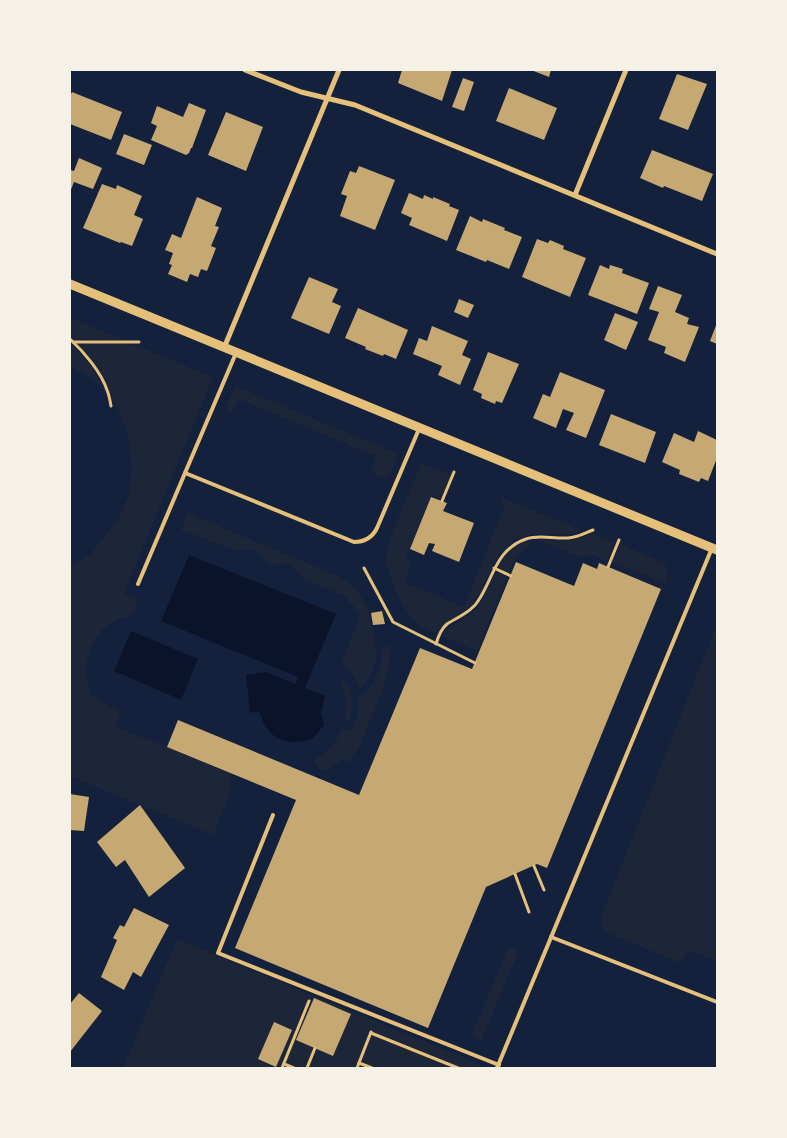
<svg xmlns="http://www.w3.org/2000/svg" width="787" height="1138" font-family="'PT Sans',sans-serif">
  <rect width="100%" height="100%" fill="#14213d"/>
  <g fill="#1d2539">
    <polygon points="70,318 124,340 73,339 70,336"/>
    <path d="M 102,343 L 135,345 L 213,377 L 124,593 L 138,599 L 132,615 C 122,618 112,621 104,628 C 92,639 85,660 86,675 C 87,682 89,689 91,695 L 103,703 L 121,711 L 115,727 L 167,747 L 232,775 L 228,786 L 232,788 L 213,835 L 70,776 L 70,566 L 90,555 L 118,520 L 129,495 L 132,468 L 128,435 L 119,411 L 113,401 L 109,389 L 102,374 L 77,344 Z"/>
    <polygon points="70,344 74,346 94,371 105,391 93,379 70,366"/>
    <path d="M 235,386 L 398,454 L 390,476 C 384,479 374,476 371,470 L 376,456 L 239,399 L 233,411 L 231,413 L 228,412 L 226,407 Z"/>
    <path d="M 421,463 L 451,475 L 441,499 L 431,495 L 406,559 L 412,562 L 404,582 L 464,607 L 504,507 L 501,497 L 583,531 L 568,535 L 539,534 L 525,536 L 512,541 L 500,553 L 491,568 L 482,589 L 471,606 L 462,613 L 449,621 L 435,633 C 430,631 425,629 421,626 C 400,611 394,584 385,561 L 389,550 L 386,548 Z"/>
    <path d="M 188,513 L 342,578 C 346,582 352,585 355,588 C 367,601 375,628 374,645 L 377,646 C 377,661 372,679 360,689 L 353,675 L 342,662 L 358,621 L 359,616 L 354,606 L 344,596 L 303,579 L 290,563 L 282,563 C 276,567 271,565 265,562 C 261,554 257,551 249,549 L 244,551 L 240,549 L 238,552 L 188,532 L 187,533 L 181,531 Z"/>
    <polygon points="591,533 614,543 607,561 593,555 580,557 536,539 564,541 581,538"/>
    <path d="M 531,540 L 526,551 C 515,552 513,562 509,571 L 497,567 C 507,552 513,544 531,540 Z"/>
    <path d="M 620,544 L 664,563 C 669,570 668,576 665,583 L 612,562 Z"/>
    <path d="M 495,572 L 507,576 L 477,651 L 442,636 C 448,624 460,623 469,615 C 482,605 489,587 495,572 Z"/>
    <polygon points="717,624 717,961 688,950 681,963 605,932 600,920"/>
    <path d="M 389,646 L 390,655 L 388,670 L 383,689 L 358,749 L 347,763 L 342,759 L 333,766 L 322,771 L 318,767 L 314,761 C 327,752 337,743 342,728 L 352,731 C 356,719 360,709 358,697 C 377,688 381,665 383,647 Z"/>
    <path d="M 345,680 C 353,693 354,708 348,722 L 345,721 C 347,708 346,697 341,684 Z"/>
    <polygon points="177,939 479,1064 478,1068 123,1068"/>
    <path d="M 512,948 L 519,951 L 481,1041 C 477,1039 473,1037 473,1032 L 506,953 L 510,949 Z"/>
  </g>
  <g fill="#0b132b">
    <path d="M 189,555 L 336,614 L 305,688 L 325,696 L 321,713 L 324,725 C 320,730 315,737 310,740 C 306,741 302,741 298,742 C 276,744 265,730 259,711 L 250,713 L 246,675 L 266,672 L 295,684 L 298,677 L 161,621 Z"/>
    <polygon points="131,631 198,659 181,700 114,671"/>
  </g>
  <g fill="#c6a872">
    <polygon points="402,70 452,70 442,101 398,83"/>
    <polygon points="531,70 551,70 549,77"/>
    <polygon points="677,74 707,84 688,130 659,119"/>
    <polygon points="463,78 474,82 464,111 452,107"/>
    <polygon points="509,88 557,108 544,140 496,121"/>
    <polygon points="72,92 122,112 111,140 70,124 70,96"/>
    <polygon points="189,103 206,110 192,148 191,148 189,153 186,155 151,140 157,126 151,123 157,106 183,117"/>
    <polygon points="226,112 263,127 246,171 208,155"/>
    <polygon points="124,134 152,145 144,165 116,154"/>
    <polygon points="652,150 713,174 702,201 664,186 663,188 640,178"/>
    <polygon points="79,158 102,168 93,189 74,182 70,192 70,170 74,171"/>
    <polygon points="359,166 395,180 375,230 340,216 347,196 341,194 350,171 356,173"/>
    <polygon points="102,184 116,189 117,185 142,196 134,215 143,219 132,246 121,242 120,243 83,228"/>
    <polygon points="409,193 423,199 424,195 433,199 433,197 450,204 449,206 459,210 447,241 409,225 412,218 401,213"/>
    <polygon points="197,197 222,208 215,226 219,227 211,246 216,248 207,271 201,269 198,277 190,274 187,282 168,274 172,265 169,264 173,253 165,250 172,234 181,238"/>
    <polygon points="470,216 482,222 483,219 505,228 504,230 522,237 509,269 487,260 486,262 456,250"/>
    <polygon points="537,239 548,243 550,240 564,246 563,249 586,258 570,297 522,277"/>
    <polygon points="600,265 609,269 610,265 623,269 622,273 649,283 637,314 588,295"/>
    <polygon points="309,277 338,289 332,302 341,306 329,334 291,318"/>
    <polygon points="658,286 682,295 675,312 689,318 687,324 699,327 685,362 664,353 666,347 648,340 659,312 649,309"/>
    <polygon points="459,299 474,305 468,318 454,312"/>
    <polygon points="358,308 408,330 396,359 384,354 383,356 365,349 366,347 345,338"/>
    <polygon points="615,313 638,322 626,350 604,340"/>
    <polygon points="717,323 717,344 710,341"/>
    <polygon points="432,326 468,341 462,355 471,359 460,385 438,375 442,366 413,354 419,338 427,341"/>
    <polygon points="488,352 519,364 502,403 496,401 495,404 481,398 482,394 473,390"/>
    <polygon points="560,372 605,390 586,438 566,430 574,413 563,409 556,428 533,418 543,394 550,397"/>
    <polygon points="611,414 656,432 645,463 599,445"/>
    <polygon points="698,431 717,440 717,458 708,481 701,478 699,482 679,474 680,470 662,462 674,433 694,442"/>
    <polygon points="431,497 447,503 443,511 474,523 459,562 432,551 435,544 429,543 424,555 410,549"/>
    <polygon points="516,562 574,586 583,563 597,569 599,563 661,589 547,868 537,864 486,887 428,1028 235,948 296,800 167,747 178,720 359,795 420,648 472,669"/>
    <polygon points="382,611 385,624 373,625 371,613"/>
    <polygon points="70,794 89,797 84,831 70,830"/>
    <polygon points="140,805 185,868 149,897 125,860 116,867 97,842"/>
    <polygon points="134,908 169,925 141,977 133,972 124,990 101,977 117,940 113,938 120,925 124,927"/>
    <polygon points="79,993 102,1011 70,1052 70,1004"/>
    <polygon points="314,998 351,1014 333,1056 296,1040"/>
    <polygon points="274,1022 292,1030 276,1067 258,1059"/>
  </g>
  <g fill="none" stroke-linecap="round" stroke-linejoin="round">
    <g stroke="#e5c07b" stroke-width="3">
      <path d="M 70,339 C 84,352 101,372 107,390 C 109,395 110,400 111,406"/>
      <polyline points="73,342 139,342"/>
      <polyline points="442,501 454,472"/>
      <polyline points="608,567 619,540"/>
      <polyline points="364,568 393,622 475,663"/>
      <polyline points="494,568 511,576"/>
      <path d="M 436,644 C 438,637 441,629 447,624 C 456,618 465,615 473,607 C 476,605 478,601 480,598 C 494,575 497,549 526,539 C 539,534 553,539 568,538 C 577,538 585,533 593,530"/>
      <polyline points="534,866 544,890"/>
      <polyline points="515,874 529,912"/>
      <polyline points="371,1033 458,1068"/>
      <polyline points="359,1063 372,1068"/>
      <polyline points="284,1064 294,1068"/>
      <polyline points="282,1068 309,1001"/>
      <polyline points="307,1068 315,1048"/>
      <polyline points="357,1068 371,1032"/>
    </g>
    <g stroke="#e5c07b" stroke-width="4">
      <path d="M 236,353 L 185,473 L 195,477 L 354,542 C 365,542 372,538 377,528 L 419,429"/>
      <polyline points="138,584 185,473"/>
      <polyline points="273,815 218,953 499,1065"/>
      <polyline points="551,937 717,1002"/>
      <polyline points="497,1068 712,548"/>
    </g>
    <g stroke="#e5c07b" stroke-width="5">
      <polyline points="245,70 301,92 355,105 717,254"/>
      <polyline points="575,195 626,70"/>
      <polyline points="224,348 339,70"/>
    </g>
    <polyline stroke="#e5c07b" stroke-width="9" points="70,284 717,550"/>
  </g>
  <rect width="787" height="1138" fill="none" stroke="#f6f1e7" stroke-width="142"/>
</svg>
